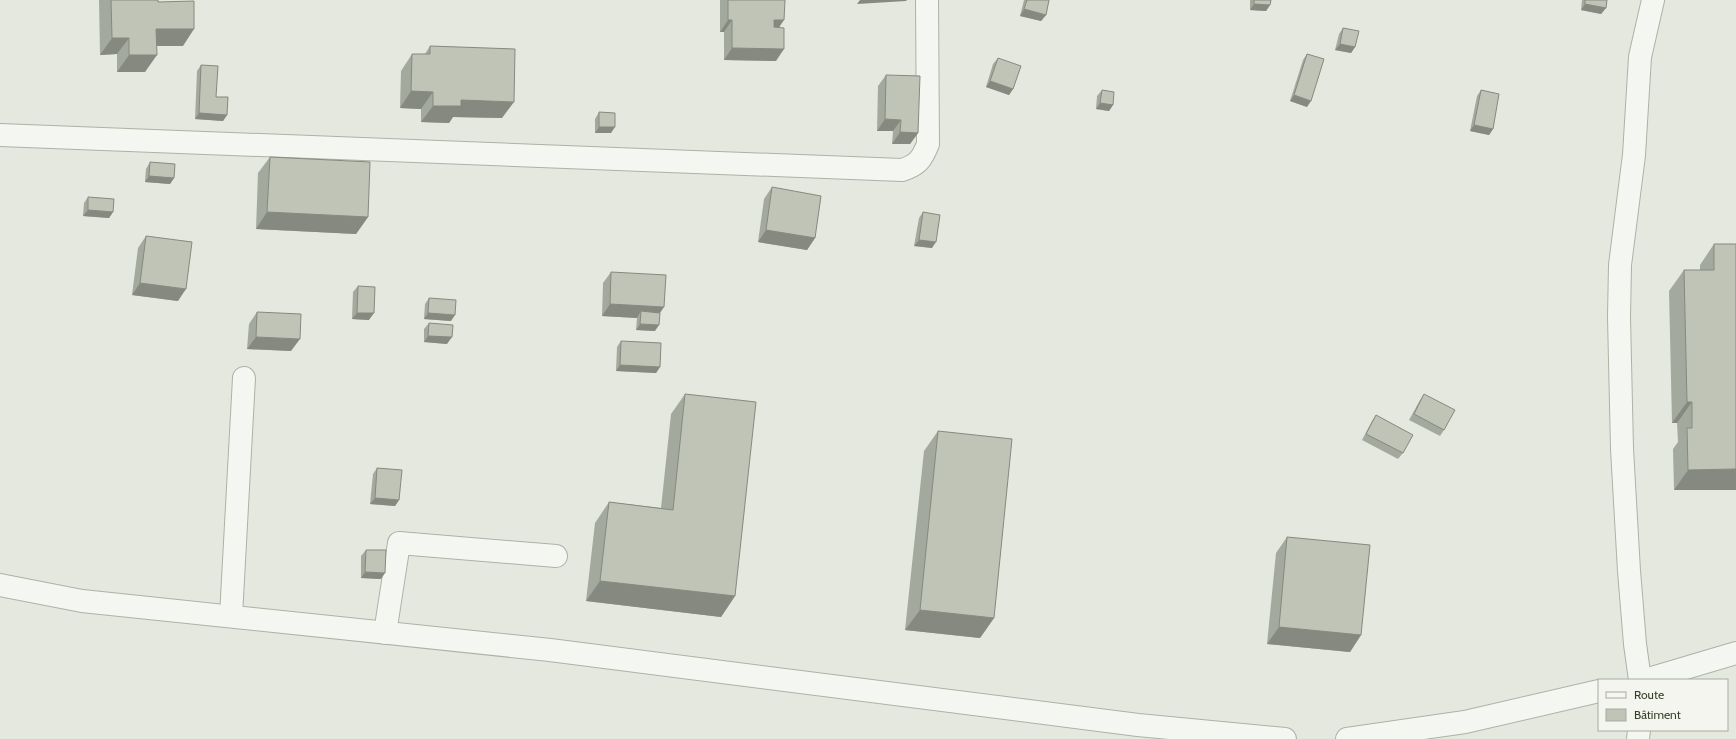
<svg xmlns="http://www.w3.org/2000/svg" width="1736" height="739" font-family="Cabin,sans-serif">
  <rect width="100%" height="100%" fill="#e5e8df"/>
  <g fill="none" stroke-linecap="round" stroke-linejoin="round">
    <defs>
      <g id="minor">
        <path d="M 0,135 L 902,170 C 918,165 922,159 928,144 L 927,0"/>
        <polyline points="0,585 82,601 550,650 1138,725 1285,739"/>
        <polyline points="231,616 244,378"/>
        <polyline points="385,633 399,543 556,556"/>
        <polyline points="1640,680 1635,644 1629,571 1622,449 1619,317 1620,265 1634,155 1640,57 1653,0"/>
        <polyline points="1645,680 1736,653"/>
        <polyline points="1347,739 1465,722 1599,691"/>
        <polyline points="1638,739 1639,730"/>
      </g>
    </defs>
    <use href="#minor" stroke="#adb2a4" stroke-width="24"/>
    <use href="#minor" stroke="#f4f6f1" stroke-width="22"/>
  </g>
  <g fill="#a4a99d">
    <polygon points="99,0 158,0 158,2 183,46 157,46 145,72 117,72 117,54 100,55"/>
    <polygon points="720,0 785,0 779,28 776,61 724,60 724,32 720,32"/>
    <polygon points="1024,0 1049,0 1046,15 1041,21 1020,16"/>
    <polygon points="1250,0 1271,0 1270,5 1266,11 1250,10"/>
    <polygon points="1582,0 1607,0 1606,8 1601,14 1581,10"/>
    <polygon points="1343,28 1355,47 1351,53 1335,50 1339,34"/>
    <polygon points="430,46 502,118 453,117 449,123 421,122 421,109 400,108 401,71 412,54 425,54"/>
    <polygon points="1307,54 1307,107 1290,101 1303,60"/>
    <polygon points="998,58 1013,89 1009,95 986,87 993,64"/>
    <polygon points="201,65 216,97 227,115 223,121 195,119 197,71"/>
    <polygon points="886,75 918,133 910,144 892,144 893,131 877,131 878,86"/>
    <polygon points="1102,90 1113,105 1109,111 1096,109 1097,96"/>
    <polygon points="1481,90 1493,129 1489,135 1470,131 1477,96"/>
    <polygon points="599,112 611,133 595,133 595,119"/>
    <polygon points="270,157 368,217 356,234 256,229 258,173"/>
    <polygon points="150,162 174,178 170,184 145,182 146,169"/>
    <polygon points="772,187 815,238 807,250 758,242 764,199"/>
    <polygon points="88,197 113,212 109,218 83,216 84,203"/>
    <polygon points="923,212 932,248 914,246 919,218"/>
    <polygon points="146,236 178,301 132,295 138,248"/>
    <polygon points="1714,244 1736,244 1736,490 1674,490 1673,449 1678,442 1677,423 1672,423 1669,291 1684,270 1700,270 1700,265"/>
    <polygon points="611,272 660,313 655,331 636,330 637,318 602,316 603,283"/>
    <polygon points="358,286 369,320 352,319 353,292"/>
    <polygon points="429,298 451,321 424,319 425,304"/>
    <polygon points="257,312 291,351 247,349 249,324"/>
    <polygon points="429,323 447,344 424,342 424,329"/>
    <polygon points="621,341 660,367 656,373 616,371 617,347"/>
    <polygon points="685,394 735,596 721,617 586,601 595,523 609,502 661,508 671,414"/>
    <polygon points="1424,394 1444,430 1440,436 1409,420 1420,400"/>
    <polygon points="1376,415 1403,453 1398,459 1362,440 1372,421"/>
    <polygon points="938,431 994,618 980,638 905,630 924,451"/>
    <polygon points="377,468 399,500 395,506 370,504 373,474"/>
    <polygon points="1287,537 1361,635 1350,652 1267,644 1276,553"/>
    <polygon points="366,550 381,579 361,578 361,556"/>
  </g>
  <g fill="#86897f">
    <polygon points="860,0 907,0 906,1 857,4"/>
    <polygon points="1254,4 1270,5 1266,11 1250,10"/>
    <polygon points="1585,4 1606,8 1601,14 1581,10"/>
    <polygon points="1024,9 1046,15 1041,21 1020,16"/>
    <polygon points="728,20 732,20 724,32 720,32"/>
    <polygon points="774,20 784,20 776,32 766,32"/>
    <polygon points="156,29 194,29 183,46 145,46"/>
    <polygon points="112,38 129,38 117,54 100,55"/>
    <polygon points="1340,44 1355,47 1351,53 1335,50"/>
    <polygon points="732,48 784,49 776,61 724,60"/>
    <polygon points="129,55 157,55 145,72 117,72"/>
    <polygon points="990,81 1013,89 1009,95 986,87"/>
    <polygon points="411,91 433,92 421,109 400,108"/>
    <polygon points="1294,95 1311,101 1307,107 1290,101"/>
    <polygon points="461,100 514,102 502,118 453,117 449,123 421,122 433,106"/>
    <polygon points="1100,103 1113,105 1109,111 1096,109"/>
    <polygon points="199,113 227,115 223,121 195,119"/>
    <polygon points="885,119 901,120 893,131 877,131"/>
    <polygon points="1474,125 1493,129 1489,135 1470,131"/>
    <polygon points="599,127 615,127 611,133 595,133"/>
    <polygon points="900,132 918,133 910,144 892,144"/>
    <polygon points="149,176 174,178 170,184 145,182"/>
    <polygon points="88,210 113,212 109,218 83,216"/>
    <polygon points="267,212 368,217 356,234 256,229"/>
    <polygon points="766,230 815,238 807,250 758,242"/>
    <polygon points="919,240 936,242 932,248 914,246"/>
    <polygon points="140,283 186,289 178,301 132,295"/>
    <polygon points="610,304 664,307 656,319 641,311 637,318 602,316"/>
    <polygon points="357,313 374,313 369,320 352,319"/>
    <polygon points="428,313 455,315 451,321 424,319"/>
    <polygon points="640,324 659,325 655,331 636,330"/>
    <polygon points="428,336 452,337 447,344 424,342"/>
    <polygon points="256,337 300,339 291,351 247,349"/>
    <polygon points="620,365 660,367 656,373 616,371"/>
    <polygon points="1687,402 1692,402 1677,423 1672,423"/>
    <polygon points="1736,469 1736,490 1674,490 1688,470"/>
    <polygon points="375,498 399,500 395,506 370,504"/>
    <polygon points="365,572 385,573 381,579 361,578"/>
    <polygon points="600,581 735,596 721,617 586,601"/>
    <polygon points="920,610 994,618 980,638 905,630"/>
    <polygon points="1279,627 1361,635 1350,652 1267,644"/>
  </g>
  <g fill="#bfc4b6" stroke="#86897f">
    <polygon points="111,0 158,0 158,2 194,1 194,29 156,29 157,55 129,55 129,38 112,38"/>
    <polygon points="728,0 785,0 784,20 774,20 774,27 784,28 784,49 732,48 732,20 728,20"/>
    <polygon points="1027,0 1049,0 1046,15 1024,9"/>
    <polygon points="1254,0 1271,0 1270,5 1254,4"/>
    <polygon points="1585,0 1607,0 1606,8 1585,4"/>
    <polygon points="1343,28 1359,31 1355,47 1340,44"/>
    <polygon points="430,46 515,49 514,102 461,100 461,106 433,106 433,92 411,91 412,54 430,54"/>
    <polygon points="1307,54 1324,59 1311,101 1294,95"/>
    <polygon points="998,58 1021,66 1013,89 990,81"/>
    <polygon points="201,65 218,66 216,97 228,97 227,115 199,113"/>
    <polygon points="886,75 920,76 918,133 900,132 901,120 885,119"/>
    <polygon points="1102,90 1114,92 1113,105 1100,103"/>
    <polygon points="1481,90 1499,94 1493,129 1474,125"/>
    <polygon points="599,112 615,113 615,127 599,127"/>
    <polygon points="270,157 370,162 368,217 267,212"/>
    <polygon points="150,162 175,164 174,178 149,176"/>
    <polygon points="772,187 821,196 815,238 766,230"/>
    <polygon points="88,197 114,199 113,212 88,210"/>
    <polygon points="923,212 940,215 936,242 919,240"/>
    <polygon points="146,236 192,242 186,289 140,283"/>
    <polygon points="1714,244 1736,244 1736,469 1688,470 1687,428 1692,428 1692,402 1687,402 1684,270 1714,270"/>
    <polygon points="611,272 666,275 664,307 610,304"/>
    <polygon points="358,286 375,287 374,313 357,313"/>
    <polygon points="429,298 456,300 455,315 428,313"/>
    <polygon points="641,311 660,313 659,325 640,324"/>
    <polygon points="257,312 301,314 300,339 256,337"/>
    <polygon points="429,323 453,325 452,337 428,336"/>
    <polygon points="621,341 661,343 660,367 620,365"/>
    <polygon points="685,394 756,402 735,596 600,581 609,502 673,510"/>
    <polygon points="1424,394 1455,410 1444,430 1414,414"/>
    <polygon points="1376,415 1413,435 1403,453 1366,434"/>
    <polygon points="938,431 1012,439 994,618 920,610"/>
    <polygon points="377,468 402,470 399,500 375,498"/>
    <polygon points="1287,537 1370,545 1361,635 1279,627"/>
    <polygon points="366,550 386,550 385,573 365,572"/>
  </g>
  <rect x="1598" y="679" width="130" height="52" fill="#f3f5ee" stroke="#a7ac9f"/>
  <rect x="1606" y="692" width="20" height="6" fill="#f4f6f1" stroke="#a7ac9f"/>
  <text x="1634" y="699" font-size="12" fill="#363f28">Route</text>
  <rect x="1606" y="709" width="20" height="12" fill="#bfc4b6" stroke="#a7ac9f"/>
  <text x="1634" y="719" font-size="12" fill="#363f28">Bâtiment</text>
</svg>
